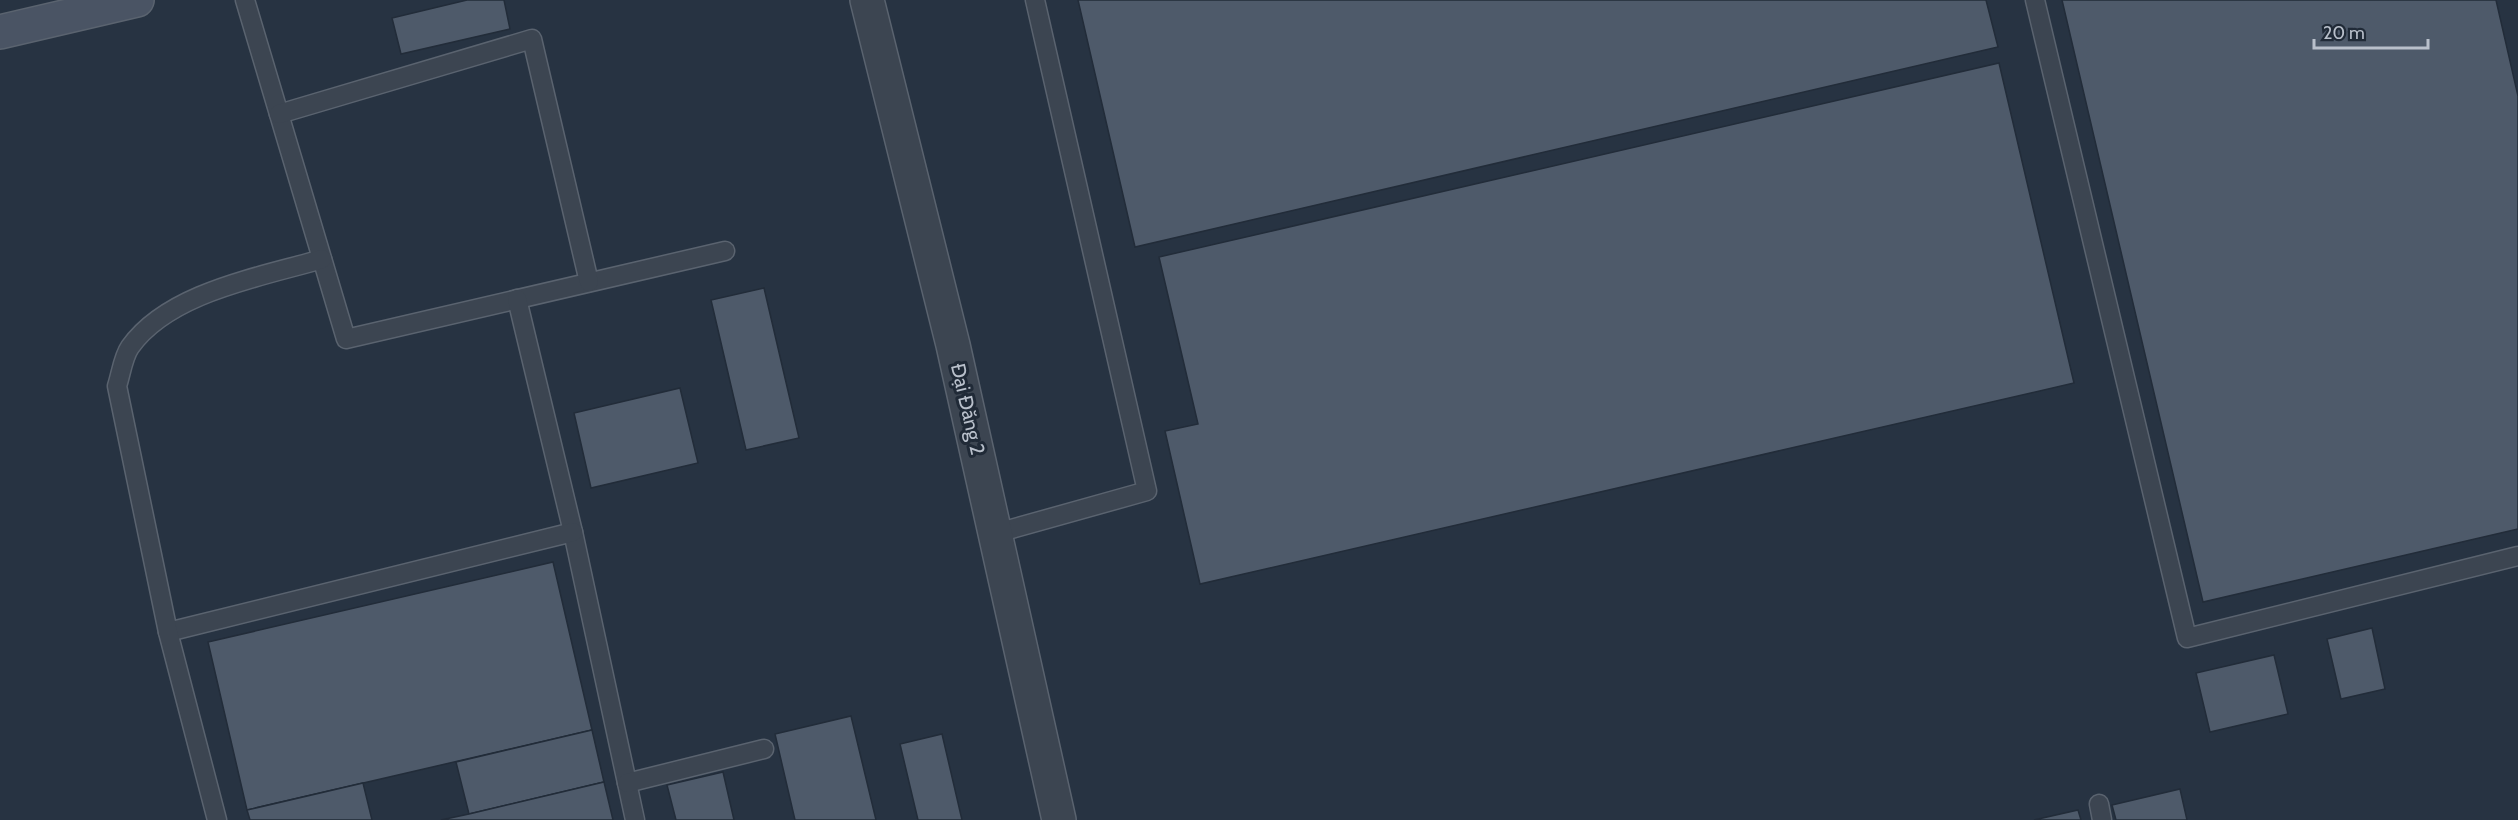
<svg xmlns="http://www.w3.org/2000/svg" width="2518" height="820" font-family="Cabin,sans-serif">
  <rect width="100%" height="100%" fill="#273342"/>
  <g fill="#4e5a6a" stroke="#222c39" stroke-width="1.5">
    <polygon points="467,0 504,0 510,29 401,54 392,18"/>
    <polygon points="1078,0 1986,0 1998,47 1135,247"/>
    <polygon points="2062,0 2496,0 2518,96 2518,529 2203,602"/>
    <polygon points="1999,63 2074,383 1200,584 1165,431 1198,424 1159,257"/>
    <polygon points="764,288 799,438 746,450 711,300"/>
    <polygon points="680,388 698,463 591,488 574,413"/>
    <polygon points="553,562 592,730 247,810 208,642"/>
    <polygon points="2372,628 2385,689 2341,699 2327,639"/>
    <polygon points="2274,655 2288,714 2210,732 2196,673"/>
    <polygon points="851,716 876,820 795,820 775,734"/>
    <polygon points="592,730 604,782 469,814 456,762"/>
    <polygon points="942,734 962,820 918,820 900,744"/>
    <polygon points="723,772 734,820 676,820 667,785"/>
    <polygon points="604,782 613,820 441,820 469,814"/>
    <polygon points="363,783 372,820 250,820 247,810"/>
    <polygon points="2180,789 2187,820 2116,820 2112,805"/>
    <polygon points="2078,810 2081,820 2034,820"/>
  </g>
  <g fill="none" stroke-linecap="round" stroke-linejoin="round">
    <defs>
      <g id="lane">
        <polyline points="245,0 346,339 725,251"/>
        <polyline points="2035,0 2187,638 2518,556"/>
        <polyline points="279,114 532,39 589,282"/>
        <polyline points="517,299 573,532 635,820"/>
        <polyline points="997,533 1147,491 1035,0"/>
        <polyline points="168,632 573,532"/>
        <polyline points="627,783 764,749"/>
        <polyline points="2099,804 2102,820"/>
        <path d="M 217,820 L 168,632 L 117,386 C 121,374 123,357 130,347 C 169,292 261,277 322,259"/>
      </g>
      <polyline id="street" points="867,0 953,345 1059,820"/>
      <polyline id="secondary" points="0,32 137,0"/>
    </defs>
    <use href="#lane" stroke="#5a636f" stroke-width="21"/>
    <use href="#street" stroke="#5a636f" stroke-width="36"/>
    <use href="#secondary" stroke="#5a636f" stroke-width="36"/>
    <use href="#lane" stroke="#3c4551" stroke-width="18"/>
    <use href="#street" stroke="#3c4551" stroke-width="33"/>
    <use href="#secondary" stroke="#4a5464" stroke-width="33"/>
  </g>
  <g text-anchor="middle" stroke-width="6" stroke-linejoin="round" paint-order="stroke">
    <g font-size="20" fill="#b9c0cb" stroke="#202a37">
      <text transform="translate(968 409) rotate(77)" y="7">Đại Đăng 2</text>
    </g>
  </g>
  <path d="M2314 39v9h114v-9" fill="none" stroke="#b9c0cb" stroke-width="3"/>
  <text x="2323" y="39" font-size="18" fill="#b9c0cb" stroke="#202a37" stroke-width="4.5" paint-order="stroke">20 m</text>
</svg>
